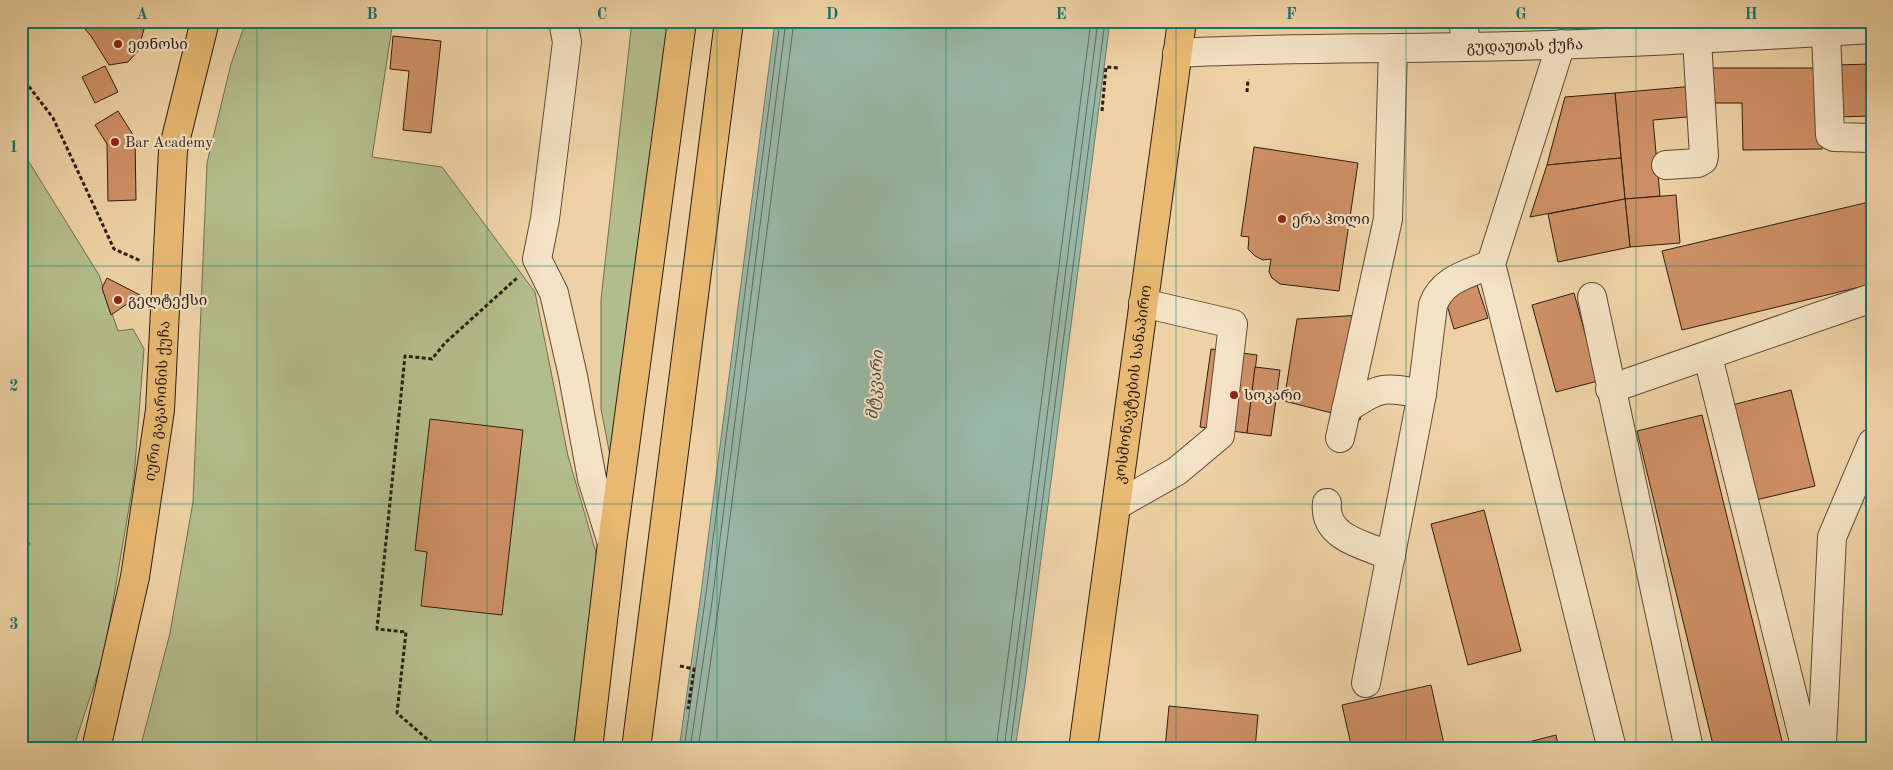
<svg xmlns="http://www.w3.org/2000/svg" width="1893" height="770" font-family="'Old Standard TT','Noto Serif Georgian',serif">
  <rect width="100%" height="100%" fill="#eed2a5"/>
  <filter id="stains"><feTurbulence type="fractalNoise" baseFrequency=".004" numOctaves="4"/><feColorMatrix values="0 0 0 0 .2 0 0 0 0 .09 0 0 0 0 .02 0 0 0 .5 -.17"/></filter>
  <radialGradient id="worn" r=".72"><stop offset=".6" stop-color="#630" stop-opacity="0"/><stop offset="1" stop-color="#630" stop-opacity=".3"/></radialGradient>
  <g fill="#b3bd8b" stroke="#706d50">
    <polygon points="246,21 393,21 372,157 442,167 535,292 568,456 599,563 573,749 140,749 170,633 193,502 207,163 231,64"/>
    <polygon points="632,21 671,21 613,471 601,409 601,299"/>
    <polygon points="21,149 99,275 118,331 133,329 144,349 134,478 104,655 73,749 21,749 21,561 30,543 21,538"/>
  </g>
  <polygon fill="#99b8a7" stroke="#6e7a6d" points="775,21 1110,21 1025,684 1015,749 679,749 700,601"/>
  <g fill="none" stroke-linecap="round" stroke-linejoin="round">
    <g stroke="#636a5e" stroke-width="1">
      <polyline points="684,749 705,601 780,21"/>
      <polyline points="690,749 712,602 786,21"/>
      <polyline points="698,749 719,603 794,21"/>
      <polyline points="996,749 1091,21"/>
      <polyline points="1004,749 1098,21"/>
      <polyline points="1010,749 1105,21"/>
    </g>
  </g>
  <g fill="#cf9065" stroke="#2d1d16">
    <polygon points="78,21 132,21 144,29 138,51 128,62 109,65 91,36"/>
    <polygon points="393,36 441,41 431,133 403,130 409,71 390,69"/>
    <polygon points="1872,64 1872,116 1836,117 1835,65"/>
    <polygon points="105,66 118,92 95,103 82,77"/>
    <polygon points="1705,68 1821,68 1822,149 1743,150 1742,103 1705,103"/>
    <polygon points="1695,86 1698,116 1653,120 1660,196 1625,199 1615,93"/>
    <polygon points="1615,93 1621,158 1547,165 1565,97"/>
    <polygon points="118,111 135,138 136,200 108,201 107,144 95,125"/>
    <polygon points="1254,147 1358,163 1339,291 1280,284 1272,278 1269,272 1271,259 1263,260 1255,256 1248,249 1249,237 1241,236"/>
    <polygon points="1621,158 1625,199 1530,217 1547,165"/>
    <polygon points="1676,195 1680,243 1630,247 1625,199"/>
    <polygon points="1625,199 1630,247 1558,262 1548,214"/>
    <polygon points="1869,202 1872,214 1872,284 1682,330 1662,251"/>
    <polygon points="107,278 140,295 111,315 102,288"/>
    <polygon points="1477,285 1488,318 1454,329 1444,295"/>
    <polygon points="1574,293 1598,381 1556,392 1532,305"/>
    <polygon points="1362,315 1366,394 1360,420 1284,401 1297,319"/>
    <polygon points="1211,349 1257,355 1247,433 1200,427"/>
    <polygon points="1255,367 1280,370 1271,436 1247,433"/>
    <polygon points="1791,390 1815,486 1756,500 1732,405"/>
    <polygon points="1702,415 1784,749 1714,749 1637,431"/>
    <polygon points="430,419 523,430 502,615 421,606 427,552 415,550"/>
    <polygon points="1484,510 1521,651 1468,665 1431,524"/>
    <polygon points="1431,685 1445,749 1352,749 1342,705"/>
    <polygon points="1169,706 1258,715 1255,749 1165,749"/>
    <polygon points="1556,735 1559,749 1501,749"/>
  </g>
  <g fill="none" stroke-linecap="round" stroke-linejoin="round">
    <defs>
      <g id="minor">
        <polyline points="563,21 567,42 545,219 537,259 554,293 573,376 592,479 612,543"/>
        <polyline points="1464,21 1465,47"/>
        <polyline points="1826,32 1830,135 1834,137 1872,138"/>
        <polyline points="1561,44 1491,264 1612,749"/>
        <path id="s1" d="M 1177,53 C 1273,48 1369,49 1464,47 C 1600,45 1736,37 1872,29"/>
        <polyline points="1666,165 1698,163 1703,160 1704,156 1697,40"/>
        <polyline points="1592,297 1689,749"/>
        <polyline points="1708,357 1806,749"/>
        <polyline points="1610,389 1872,298"/>
        <path d="M 1346,409 C 1381,387 1380,386 1422,394"/>
        <polyline points="1340,438 1388,219 1393,48"/>
        <path d="M 1327,503 C 1323,538 1365,545 1391,556"/>
        <polyline points="1117,505 1177,471 1220,435 1233,324 1143,303"/>
        <path d="M 1366,683 L 1422,394 L 1433,305 C 1442,279 1468,274 1491,264"/>
        <polyline points="1822,743 1832,537 1872,443"/>
      </g>
      <g id="major">
        <path id="s2" d="M 96,749 L 135,577 L 160,410 L 173,150 L 205,21"/>
        <path id="s3" d="M 1083,749 L 1182,21"/>
      </g>
      <g id="highway">
        <polyline points="588,749 612,543 682,21"/>
        <polyline points="636,749 729,21"/>
      </g>
    </defs>
    <use href="#minor" stroke="#5d4a3a" stroke-width="30"/>
    <use href="#major" stroke="#2d1d16" stroke-width="30"/>
    <use href="#highway" stroke="#2d1d16" stroke-width="30"/>
    <g stroke="#2d1d16" stroke-width="3" stroke-dasharray="4 2.5" stroke-linecap="butt">
      <polyline points="21,76 53,118 114,249 141,261"/>
      <polyline points="1247,92 1248,79"/>
      <polyline points="1102,111 1106,67 1119,68"/>
      <polyline points="680,666 694,669 688,709"/>
      <polyline points="433,749 434,745 397,713 406,632 377,629 405,356 432,359 445,343 517,278"/>
    </g>
    <use href="#minor" stroke="#f4e2c4" stroke-width="28"/>
    <use href="#major" stroke="#e7b972" stroke-width="28"/>
    <use href="#highway" stroke="#e7b972" stroke-width="28"/>
  </g>
  <path fill="none" stroke="#0f766e" stroke-width="1" stroke-opacity="0.55" d="M 257,21 L 257,749M 487,21 L 487,749M 717,21 L 717,749M 946,21 L 946,749M 1176,21 L 1176,749M 1406,21 L 1406,749M 1636,21 L 1636,749M 21,266 L 1872,266M 21,504 L 1872,504"/>
  <g fill="#8f2418" stroke="#f4e2c4" stroke-width="2">
    <circle cx="118" cy="44" r="5"/>
    <circle cx="115" cy="142" r="5"/>
    <circle cx="1282" cy="219" r="5"/>
    <circle cx="118" cy="300" r="5"/>
    <circle cx="1234" cy="395" r="5"/>
  </g>
  <g text-anchor="middle" stroke-width="4.5" stroke-linejoin="round" paint-order="stroke">
    <g font-size="15" fill="#2d1d16" stroke="#f4e2c4" text-anchor="start">
      <text x="128" y="49">ეთნოსი</text>
      <text x="125" y="147">Bar Academy</text>
      <text x="1292" y="224">ერა ჰოლი</text>
      <text x="128" y="305">გელტექსი</text>
      <text x="1244" y="400">სოკარი</text>
    </g>
    <g font-size="15" fill="#2d1d16" stroke="#f4e2c4">
      <text dy="5" stroke="none"><textPath href="#s1" startOffset="348">გუდაუთას ქუჩა</textPath></text>
      <text dy="5" stroke="none"><textPath href="#s3" startOffset="368">კოსმონავტების სანაპირო</textPath></text>
      <text dy="5" stroke="none"><textPath href="#s2" startOffset="354">იური გაგარინის ქუჩა</textPath></text>
    </g>
    <g font-size="16" font-style="italic" fill="#4d4c42" stroke="#f4e2c4">
      <text transform="translate(874 385) rotate(-85)" y="6">მტკვარი</text>
    </g>
  </g>
  <rect width="1893" height="770" fill="none" stroke="#eed2a5" stroke-width="55"/>
  <rect x="28" y="28" width="1838" height="714" fill="none" stroke="#0f766e" stroke-width="2"/>
  <g font-size="16" text-anchor="middle" font-weight="bold" fill="#0f766e">
    <text x="142" y="19">A</text>
    <text x="372" y="19">B</text>
    <text x="602" y="19">C</text>
    <text x="832" y="19">D</text>
    <text x="1061" y="19">E</text>
    <text x="1291" y="19">F</text>
    <text x="1521" y="19">G</text>
    <text x="1751" y="19">H</text>
    <text x="14" y="152">1</text>
    <text x="14" y="391">2</text>
    <text x="14" y="629">3</text>
  </g>
  <rect width="100%" height="100%" filter="url(#stains)"/>
  <rect width="100%" height="100%" fill="url(#worn)"/>
</svg>
